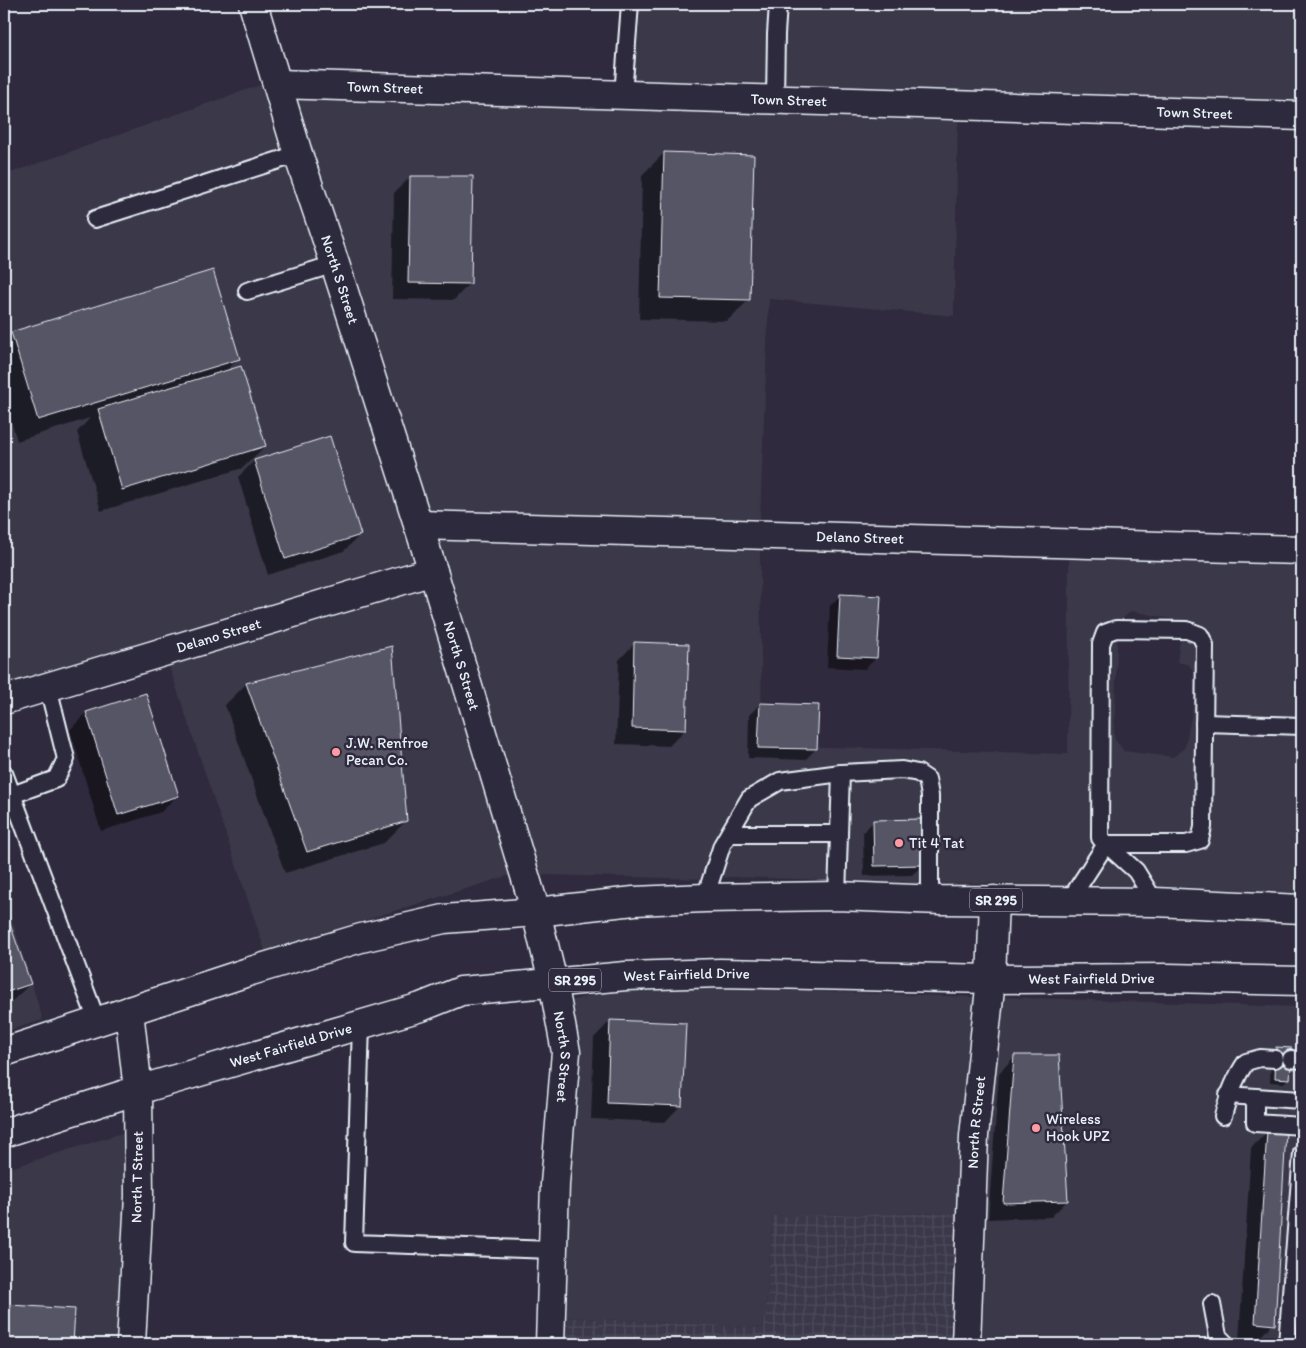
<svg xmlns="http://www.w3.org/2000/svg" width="1306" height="1348" font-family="Itim,sans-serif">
  <defs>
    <pattern id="industrial-grid" width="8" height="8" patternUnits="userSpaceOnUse" patternTransform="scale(1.25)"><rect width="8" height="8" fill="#3b3749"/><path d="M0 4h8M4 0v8" fill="none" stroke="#4e4b5b"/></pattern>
  </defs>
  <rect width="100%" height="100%" fill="#2f2a3d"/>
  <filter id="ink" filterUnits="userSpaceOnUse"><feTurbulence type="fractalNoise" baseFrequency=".02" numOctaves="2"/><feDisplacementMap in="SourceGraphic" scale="10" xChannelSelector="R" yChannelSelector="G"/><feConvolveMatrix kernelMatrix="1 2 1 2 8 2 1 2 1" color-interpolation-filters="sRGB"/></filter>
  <g filter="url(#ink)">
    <g fill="#3b3749" fill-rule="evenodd">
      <polygon points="637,4 1302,4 1302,101 601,79 634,79"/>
      <polygon points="263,84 264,99 268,99 405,528 405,540 409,540 415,560 4,685 4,175"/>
      <polygon points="297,100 958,121 954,316 769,299 760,519 428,510"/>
      <path d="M 437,541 L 760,550 L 762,745 L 1068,754 L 1069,558 L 1302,565 L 1302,893 L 1155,886 L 1069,886 L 982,883 L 941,884 L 731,877 L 706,879 L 539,875 L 442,552 ZM 1131,611 L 1172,619 L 1181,633 L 1177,662 L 1189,665 L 1198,680 L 1185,747 L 1173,757 L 1124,751 L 1114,738 L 1118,623 Z"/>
      <polygon points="424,589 511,875 265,951 169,666"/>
      <polygon points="9,910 43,1020 4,1032 4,911"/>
      <polygon points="720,988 975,997 958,1213 773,1216 764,1328 564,1317 570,1001 600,993 627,991"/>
      <polygon points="1002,997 1302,1007 1302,1344 979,1344 987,1138"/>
      <polygon points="125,1132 125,1196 117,1344 4,1344 4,1170"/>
    </g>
    <polygon fill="url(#industrial-grid)" points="958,1213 953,1344 564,1344 564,1317 764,1328 773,1216"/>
    <g fill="#0007">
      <polygon points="664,153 749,300 727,321 639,319 642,175"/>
      <polygon points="410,177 470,283 454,300 392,299 394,193"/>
      <polygon points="12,333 238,359 225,372 265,446 243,468 101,511 77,432 90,418 17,441 4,398 4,341"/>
      <polygon points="330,438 360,535 344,551 268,575 238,477 254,461"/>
      <polygon points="841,595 876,658 865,669 827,667 830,606"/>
      <polygon points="635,643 685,730 669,746 616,744 619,660"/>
      <polygon points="391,648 406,821 384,843 285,873 225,705 246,684"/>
      <polygon points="146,695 177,796 161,812 101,831 70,730 86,713"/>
      <polygon points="760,704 816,749 805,760 748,758 749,715"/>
      <polygon points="874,821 923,865 912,875 864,876 863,832"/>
      <polygon points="4,909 30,984 8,1005 4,1007"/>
      <polygon points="610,1021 681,1105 665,1122 591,1119 594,1038"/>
      <polygon points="1276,1048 1289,1078 1284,1083 1270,1082 1271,1053"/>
      <polygon points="1015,1056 1067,1201 1051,1217 988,1219 999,1073"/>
      <polygon points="1267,1132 1273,1324 1257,1340 1239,1339 1251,1148"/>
      <polygon points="1302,1225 1302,1344 1296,1344"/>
      <polygon points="10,1307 74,1310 72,1344 4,1344 4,1313"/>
    </g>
    <g fill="#575565" stroke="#e8f1f8">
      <polygon points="664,152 754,155 750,300 660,298"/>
      <polygon points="410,176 473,176 471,284 408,283"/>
      <polygon points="213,270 240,359 38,420 11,332"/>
      <polygon points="241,366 266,446 122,490 98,409"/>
      <polygon points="330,436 361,535 285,559 254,460"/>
      <polygon points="840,594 881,596 877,658 837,656"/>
      <polygon points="634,642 689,644 686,730 632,728"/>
      <polygon points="392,646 407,821 307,852 246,683"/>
      <polygon points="146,693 179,796 118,815 86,712"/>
      <polygon points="760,703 819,705 817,749 758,748"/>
      <polygon points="923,819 924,865 874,866 873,820"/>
      <polygon points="4,907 31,984 4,993"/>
      <polygon points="610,1020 686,1023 682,1106 607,1103"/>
      <polygon points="1276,1047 1292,1048 1290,1079 1275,1078"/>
      <polygon points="1014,1055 1059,1055 1068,1201 1003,1203"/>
      <polygon points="1267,1131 1286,1132 1275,1325 1255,1323"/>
      <polygon points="10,1305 75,1309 73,1344 8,1344"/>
    </g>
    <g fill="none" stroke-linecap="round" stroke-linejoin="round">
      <defs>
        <g id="lane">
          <polyline points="623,95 630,4"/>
          <polyline points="775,100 776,34 778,4"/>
          <polyline points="95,219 298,154"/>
          <polyline points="247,291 335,264"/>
          <polygon points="1116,629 1187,630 1200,635 1205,645 1203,827 1200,840 1186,844 1106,844 1100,838 1101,644 1105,633"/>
          <polyline points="1204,723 1302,726"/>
          <polyline points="4,773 97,1021"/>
          <polyline points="12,795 56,779 66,759 48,687"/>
          <polyline points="729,834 839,834"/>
          <polyline points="837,896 841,773"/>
          <polyline points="705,898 722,845 749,799 780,781 841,773 902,770 918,773 927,779 930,796 930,899"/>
          <polyline points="1069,901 1106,844 1136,871 1155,902"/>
          <polyline points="361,1025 354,1243 553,1250"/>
          <polyline points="1291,1059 1302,1060"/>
          <polyline points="1228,1095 1301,1100 1302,1102"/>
          <polyline points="1255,1098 1255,1123 1302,1126"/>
          <path d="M 1223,1116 C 1228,1096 1234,1079 1246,1062 L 1260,1058 L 1275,1059"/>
          <polyline points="1212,1304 1218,1336 1226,1344"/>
          <polyline points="1287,1344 1302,1153"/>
        </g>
        <g id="street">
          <path id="s1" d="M 253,4 L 298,154 L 335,264 L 433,571 L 536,912 L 553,982 L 566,1052 L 555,1184 L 550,1344"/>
          <path id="s2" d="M 277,84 L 1302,116"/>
          <path id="s3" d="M 418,525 L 1302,550"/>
          <path id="s4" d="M 4,700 L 433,571"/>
          <path id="s5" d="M 966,1344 L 974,1136 L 991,979 L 994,900"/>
        </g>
        <polyline id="secondary" points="129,1011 138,1090 139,1196 131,1344"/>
        <g id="primary">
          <polyline points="4,1052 251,971 361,938 444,919 536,912 634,901 705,898 837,896 941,900 1155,902 1302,909"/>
          <path id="s6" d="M 4,1133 L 138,1090 L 421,1007 L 461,991 L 626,976 L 720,973 L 991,979 L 1168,978 L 1302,981"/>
        </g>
      </defs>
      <use href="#lane" stroke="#e8f1f8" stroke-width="20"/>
      <use href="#street" stroke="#e8f1f8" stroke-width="31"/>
      <use href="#secondary" stroke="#e8f1f8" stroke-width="31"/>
      <use href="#primary" stroke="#e8f1f8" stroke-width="31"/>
      <use href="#lane" stroke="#2f2a3d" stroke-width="16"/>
      <use href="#street" stroke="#2f2a3d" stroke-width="28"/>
      <use href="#secondary" stroke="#2f2a3d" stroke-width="28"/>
      <use href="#primary" stroke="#2f2a3d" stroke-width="28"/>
    </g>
  </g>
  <g fill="#ff9aa2" stroke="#2f2a3d" stroke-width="2">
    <circle cx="336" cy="752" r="5"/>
    <circle cx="899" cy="843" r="5"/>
    <circle cx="1036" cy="1128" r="5"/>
  </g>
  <g text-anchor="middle" stroke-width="5" stroke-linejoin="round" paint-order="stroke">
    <g fill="#2f2a3d" stroke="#b0b5c0" stroke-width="1">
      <rect x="970" y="888.5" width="52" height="23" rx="4"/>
      <rect x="549" y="968.5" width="52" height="23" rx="4"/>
    </g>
    <g font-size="14" font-weight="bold" fill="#e8f1f8">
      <text x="996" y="905">SR 295</text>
      <text x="575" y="985">SR 295</text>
    </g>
    <g font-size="15" fill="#e8f1f8" stroke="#2f2a3d">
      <text dy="5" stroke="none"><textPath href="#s2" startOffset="108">Town Street</textPath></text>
      <text dy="5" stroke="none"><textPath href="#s2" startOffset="512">Town Street</textPath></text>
      <text dy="5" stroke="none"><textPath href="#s2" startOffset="918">Town Street</textPath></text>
      <text dy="5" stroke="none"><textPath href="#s1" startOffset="289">North S Street</textPath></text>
      <text dy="5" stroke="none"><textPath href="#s3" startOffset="442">Delano Street</textPath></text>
      <text dy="5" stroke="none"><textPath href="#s4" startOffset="224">Delano Street</textPath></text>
      <text dy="5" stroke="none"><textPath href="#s1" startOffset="694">North S Street</textPath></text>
      <text dy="5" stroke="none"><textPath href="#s6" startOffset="705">West Fairfield Drive</textPath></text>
      <text dy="5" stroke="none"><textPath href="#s6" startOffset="1110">West Fairfield Drive</textPath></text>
      <text dy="5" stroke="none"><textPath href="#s6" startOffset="300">West Fairfield Drive</textPath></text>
      <text dy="5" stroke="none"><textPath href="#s1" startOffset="1099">North S Street</textPath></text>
      <text dy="5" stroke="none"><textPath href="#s5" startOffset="222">North R Street</textPath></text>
      <text transform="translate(137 1177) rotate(-89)" y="5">North T Street</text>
    </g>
    <g font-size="15" fill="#e8f1f8" stroke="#2f2a3d" text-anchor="start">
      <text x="346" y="748">J.W. Renfroe<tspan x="346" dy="17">Pecan Co.</tspan></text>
      <text x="909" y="848">Tit 4 Tat</text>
      <text x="1046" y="1124">Wireless<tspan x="1046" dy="17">Hook UPZ</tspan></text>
    </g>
  </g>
  <rect width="1306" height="1348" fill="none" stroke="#2f2a3d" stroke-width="20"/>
  <rect x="10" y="10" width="1286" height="1328" fill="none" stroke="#e8f1f8" stroke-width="2" filter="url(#ink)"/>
</svg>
